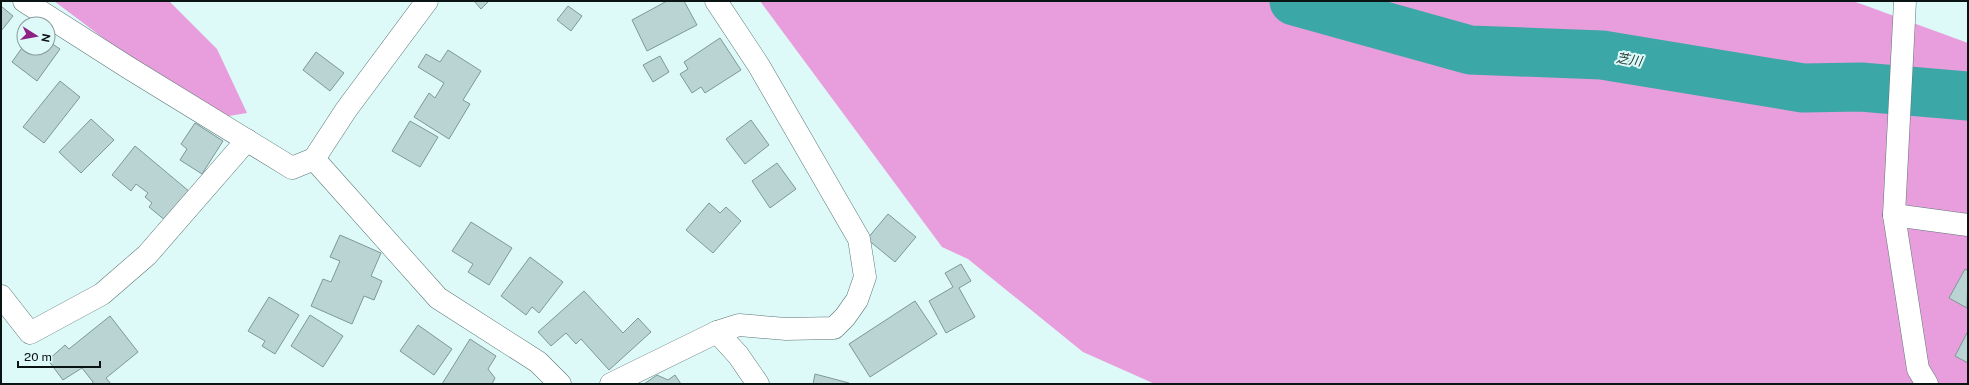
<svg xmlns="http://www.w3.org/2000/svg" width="1969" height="385" font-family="'Public Sans','Noto Sans JP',sans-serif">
  <rect width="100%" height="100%" fill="#ddf9f8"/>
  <g fill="#e89ddc">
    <polygon points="54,1 169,1 217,49 247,113 211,119"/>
    <polygon points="760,1 1853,1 1968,43 1968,384 1155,384 1083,352 968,259 942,247"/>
  </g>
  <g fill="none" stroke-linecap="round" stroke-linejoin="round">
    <polyline stroke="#3ca7a7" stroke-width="49" points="1294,1 1470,50 1602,55 1803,88 1861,87 1968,96"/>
  </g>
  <g fill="#b9d4d3" stroke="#7e9898">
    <polygon points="474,1 489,1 481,9"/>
    <polygon points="667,1 684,1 697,25 647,51 632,20"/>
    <polygon points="1,6 13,16 1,31"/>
    <polygon points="568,6 582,16 571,31 557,20"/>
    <polygon points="720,38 741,70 705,93 701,87 692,93 680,74 688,69 684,62"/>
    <polygon points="48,41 60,49 37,81 12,62 24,45 24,48 48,48"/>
    <polygon points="448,50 481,71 463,100 470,104 449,139 414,117 429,93 435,98 444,83 418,67 426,54 440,62"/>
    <polygon points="316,52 344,73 330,91 303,70"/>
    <polygon points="660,56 669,72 653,82 643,65"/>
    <polygon points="60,81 80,97 44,143 23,127"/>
    <polygon points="91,119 114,140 81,173 59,152"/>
    <polygon points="751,120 769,145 745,164 726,139"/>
    <polygon points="410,121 438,137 420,167 392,151"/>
    <polygon points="195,123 223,141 202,174 180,160 187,149 181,144"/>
    <polygon points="135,146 190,192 166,221 149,207 152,203 145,197 148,193 136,184 131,191 112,175"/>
    <polygon points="777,163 796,189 770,208 752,181"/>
    <polygon points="709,203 720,213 726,207 741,221 713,253 686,230"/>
    <polygon points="888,214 916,237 895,262 867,239"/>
    <polygon points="471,222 512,248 489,285 468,272 473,264 452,251"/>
    <polygon points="340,235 381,253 371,276 382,281 374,300 364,296 352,324 311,306 323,279 331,282 340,261 330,257"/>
    <polygon points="530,257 563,282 539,313 532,307 526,315 501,296"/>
    <polygon points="961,264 971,281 959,288 975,317 946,333 929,301 953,287 945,273"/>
    <polygon points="1965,269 1968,271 1967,308 1949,298"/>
    <polygon points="584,291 623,333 638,318 651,332 609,370 581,339 576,344 566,333 551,346 538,332"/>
    <polygon points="269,297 299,315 275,354 262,346 265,341 248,331"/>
    <polygon points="915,301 937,334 870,377 849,344"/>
    <polygon points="310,315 343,336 323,367 291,346"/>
    <polygon points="110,316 138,352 106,378 111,384 92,384 93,382 82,368 63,380 48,360 65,345 69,349"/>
    <polygon points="418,325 452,349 434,375 400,351"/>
    <polygon points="1968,331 1968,363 1955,356"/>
    <polygon points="470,339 496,356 488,369 495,378 492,384 442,384"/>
    <polygon points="815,374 849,383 849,384 813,384"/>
    <polygon points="657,375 668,380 675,375 681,384 644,384"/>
  </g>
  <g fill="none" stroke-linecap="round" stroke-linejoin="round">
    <defs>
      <g id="minor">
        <polyline points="24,1 129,68 292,168 314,159 346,110 427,1"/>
        <polyline points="716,1 759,66 859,239 865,277 857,300 845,317 834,328 786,329 739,325 717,332"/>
        <polyline points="314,159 438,298 538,362 560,384"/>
        <polyline points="1894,215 1968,225"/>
        <polyline points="1,296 30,333 102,294 147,255 247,140"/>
        <polyline points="611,384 717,332 738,355 758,384"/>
      </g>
      <polyline id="tertiary" points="1905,1 1894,215 1918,369 1927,384"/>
    </defs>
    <use href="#minor" stroke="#5d7676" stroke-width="23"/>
    <use href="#tertiary" stroke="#5d7676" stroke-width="23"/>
    <use href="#minor" stroke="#fff" stroke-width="22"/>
    <use href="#tertiary" stroke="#fff" stroke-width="22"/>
  </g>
  <g text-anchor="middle" stroke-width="4" stroke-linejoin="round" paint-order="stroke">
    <g font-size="13" font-style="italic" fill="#253e3d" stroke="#ddf9f8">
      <text transform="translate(1629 59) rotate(9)" y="5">芝川</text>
    </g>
  </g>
  <rect width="1969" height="385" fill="none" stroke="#0b1414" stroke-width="4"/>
  <g transform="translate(36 36) rotate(101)"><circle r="19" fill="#ddf9f8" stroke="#899d9d"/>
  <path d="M0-3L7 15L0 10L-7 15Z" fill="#8f2184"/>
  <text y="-6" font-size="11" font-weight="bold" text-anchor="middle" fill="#0b1414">N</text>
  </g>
  <path d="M18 361v6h82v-6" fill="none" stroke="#0b1414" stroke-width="2"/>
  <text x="24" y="361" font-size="12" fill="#0b1414" stroke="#ddf9f8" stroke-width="3" paint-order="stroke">20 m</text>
</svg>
